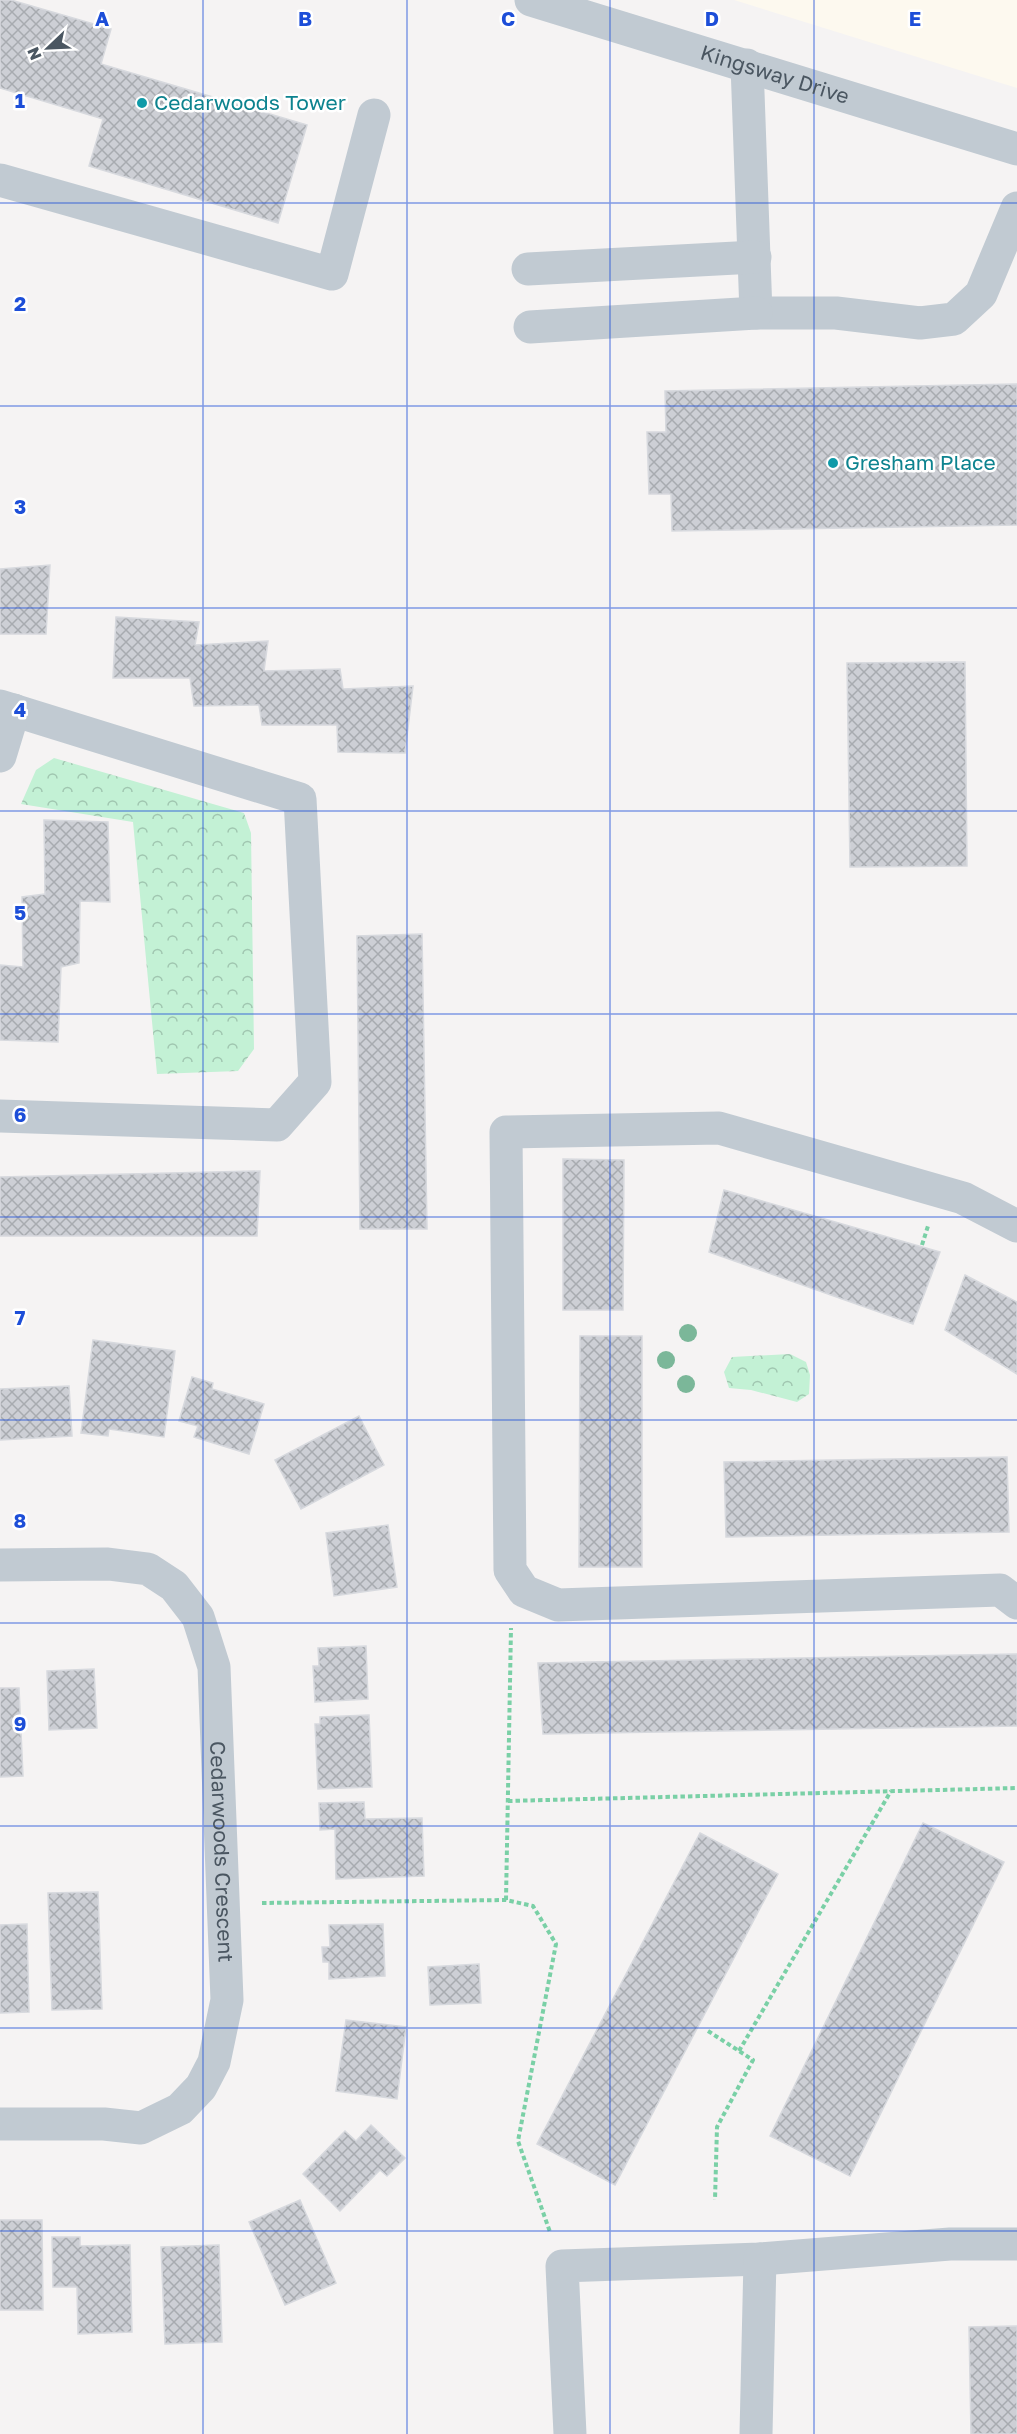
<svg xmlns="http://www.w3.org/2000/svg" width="1017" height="2434" font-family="'Golos Text',sans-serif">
  <defs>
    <pattern id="park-crowns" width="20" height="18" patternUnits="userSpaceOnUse" patternTransform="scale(1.5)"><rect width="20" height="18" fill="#c3f1d5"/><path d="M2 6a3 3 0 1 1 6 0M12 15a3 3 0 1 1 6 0" fill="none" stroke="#a0c6b0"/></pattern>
    <pattern id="building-cross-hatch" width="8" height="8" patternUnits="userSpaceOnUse" patternTransform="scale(1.5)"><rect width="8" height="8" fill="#cdcfd5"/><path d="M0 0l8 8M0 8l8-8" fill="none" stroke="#a8abb0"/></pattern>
  </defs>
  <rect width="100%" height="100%" fill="#f5f3f3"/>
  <polygon fill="#fdf9ef" points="734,0 1017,0 1017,88"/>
  <g fill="url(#park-crowns)">
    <polygon points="54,758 244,813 251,833 254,1049 238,1071 157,1074 133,822 21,804 36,770"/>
    <polygon points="790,1354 806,1362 810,1375 809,1394 797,1402 751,1390 729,1388 724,1372 732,1357"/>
  </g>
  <g fill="url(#building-cross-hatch)" stroke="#d7d9de" stroke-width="1.5">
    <polygon points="0,0 11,0 111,29 101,64 307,125 278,223 89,166 103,119 0,88"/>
    <polygon points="1017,384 1017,525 672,531 671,494 649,494 647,432 666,432 665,391"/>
    <polygon points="50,565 46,634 0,634 0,569"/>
    <polygon points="116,617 199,622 195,645 268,641 264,671 340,669 343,689 413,686 405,753 338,752 337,725 262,725 259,705 194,706 190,678 113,678"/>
    <polygon points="965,662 967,866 850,867 847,663"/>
    <polygon points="44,820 108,822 110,902 80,901 79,963 61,967 58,1042 0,1040 0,965 23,967 22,897 45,894"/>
    <polygon points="422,934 427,1229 360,1229 357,936"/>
    <polygon points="563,1159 624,1160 623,1310 563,1310"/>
    <polygon points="260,1171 257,1236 0,1236 0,1177"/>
    <polygon points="724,1190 940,1252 913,1324 709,1252"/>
    <polygon points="965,1275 1017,1302 1017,1374 945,1330"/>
    <polygon points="580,1336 642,1336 642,1567 579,1567"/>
    <polygon points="93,1340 175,1351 164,1437 109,1429 108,1436 81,1433"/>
    <polygon points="192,1377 213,1383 212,1389 264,1404 249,1454 194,1437 198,1426 179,1421"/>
    <polygon points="69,1386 72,1436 0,1440 0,1389"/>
    <polygon points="359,1416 384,1465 301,1509 275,1460"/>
    <polygon points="1007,1457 1009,1532 726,1537 724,1462"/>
    <polygon points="388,1525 397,1587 334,1596 326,1533"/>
    <polygon points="366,1646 368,1699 315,1702 313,1666 319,1666 318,1648"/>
    <polygon points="1017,1654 1017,1726 543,1734 538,1663"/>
    <polygon points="94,1669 97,1728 49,1730 47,1671"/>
    <polygon points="0,1688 19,1688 23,1776 0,1777"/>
    <polygon points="369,1715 372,1787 318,1789 315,1724 320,1724 320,1717"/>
    <polygon points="364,1802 365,1819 422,1818 424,1876 336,1879 335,1829 320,1830 319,1803"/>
    <polygon points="923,1823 1004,1862 850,2176 770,2136"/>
    <polygon points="700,1833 778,1874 615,2185 537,2144"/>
    <polygon points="98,1892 102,2009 52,2010 48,1893"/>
    <polygon points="27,1924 29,2012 0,2013 0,1925"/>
    <polygon points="383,1924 385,1976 329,1979 329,1962 323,1962 322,1947 330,1947 329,1925"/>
    <polygon points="479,1964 481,2003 430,2005 428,1967"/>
    <polygon points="346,2020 406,2027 397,2099 336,2091"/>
    <polygon points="371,2125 405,2158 387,2176 380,2170 340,2211 303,2174 345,2131 356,2141"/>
    <polygon points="300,2200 336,2283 285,2305 249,2222"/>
    <polygon points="0,2220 42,2220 43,2310 0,2310"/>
    <polygon points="52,2237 80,2237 80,2246 130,2245 132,2332 78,2334 77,2287 53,2287"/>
    <polygon points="219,2245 222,2342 165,2344 161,2247"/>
    <polygon points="1017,2326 1017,2434 971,2434 969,2327"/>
  </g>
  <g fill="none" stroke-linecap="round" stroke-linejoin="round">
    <g stroke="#7ad0a6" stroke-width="4" stroke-dasharray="4.5 3" stroke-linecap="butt">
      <polyline points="922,1245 928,1226"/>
      <polyline points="508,1801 1017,1788"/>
      <polyline points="506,1900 511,1628"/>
      <polyline points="262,1903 506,1900 533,1906 556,1944 518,2141 550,2232"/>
      <polyline points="708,2031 753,2060 717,2127 715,2200"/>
      <polyline points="739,2051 891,1791"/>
    </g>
    <g stroke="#c1cad2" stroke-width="33">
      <path id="s1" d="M 531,0 L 1017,149"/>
      <polyline points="747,65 756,313 836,313 920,323 954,319 981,294 1017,208"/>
      <polyline points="0,180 332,274 374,115"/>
      <polyline points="528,269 755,257"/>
      <polyline points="530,327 756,313"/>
      <polyline points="0,706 300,799 315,1082 277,1125 0,1116"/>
      <polyline points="0,756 14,710"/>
      <polyline points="1017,1226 963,1198 719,1128 506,1132 510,1570 524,1591 558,1605 1000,1590 1017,1603"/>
      <path id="s2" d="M 0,1565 L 108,1564 L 148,1569 L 174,1586 L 198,1617 L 214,1667 L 227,2000 L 214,2062 L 201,2087 L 180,2109 L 141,2128 L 104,2124 L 0,2124"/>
      <polyline points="570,2434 562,2266 760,2259 950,2244 1017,2244"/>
      <polyline points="756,2434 760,2259"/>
    </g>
  </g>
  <g fill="#7bb799">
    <circle cx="688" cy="1333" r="9"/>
    <circle cx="666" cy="1360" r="9"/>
    <circle cx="686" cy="1384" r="9"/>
  </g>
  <path fill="none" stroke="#1d4ed8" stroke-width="1.5" stroke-opacity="0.55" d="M 203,0 L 203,2434M 407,0 L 407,2434M 610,0 L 610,2434M 814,0 L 814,2434M 0,203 L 1017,203M 0,406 L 1017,406M 0,608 L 1017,608M 0,811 L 1017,811M 0,1014 L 1017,1014M 0,1217 L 1017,1217M 0,1420 L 1017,1420M 0,1623 L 1017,1623M 0,1826 L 1017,1826M 0,2028 L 1017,2028M 0,2231 L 1017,2231"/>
  <g fill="#0f9aa8" stroke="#fff" stroke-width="2">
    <circle cx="142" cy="103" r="6"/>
    <circle cx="833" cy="463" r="6"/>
  </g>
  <g text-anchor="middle" stroke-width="5" stroke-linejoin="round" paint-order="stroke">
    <g font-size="21" fill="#4a5661" stroke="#fff">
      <text dy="7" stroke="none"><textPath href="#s1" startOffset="255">Kingsway Drive</textPath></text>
      <text dy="7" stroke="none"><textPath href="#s2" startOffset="456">Cedarwoods Crescent</textPath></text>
    </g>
    <g font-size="21" fill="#0d838f" stroke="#fff" text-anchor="start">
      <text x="154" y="110">Cedarwoods Tower</text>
      <text x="845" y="470">Gresham Place</text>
    </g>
  </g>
  <g font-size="20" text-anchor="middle" font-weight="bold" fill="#1d4ed8" stroke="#fff" stroke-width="5" stroke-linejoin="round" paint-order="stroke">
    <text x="102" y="26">A</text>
    <text x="305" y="26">B</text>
    <text x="508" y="26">C</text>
    <text x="712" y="26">D</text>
    <text x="915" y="26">E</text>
    <text x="20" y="108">1</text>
    <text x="20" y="311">2</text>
    <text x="20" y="514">3</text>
    <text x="20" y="717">4</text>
    <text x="20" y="920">5</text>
    <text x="20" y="1122">6</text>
    <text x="20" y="1325">7</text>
    <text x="20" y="1528">8</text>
    <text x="20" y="1731">9</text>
  </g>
  <g transform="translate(48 48) rotate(247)" stroke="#ffffff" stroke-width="4.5" paint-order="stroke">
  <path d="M0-4.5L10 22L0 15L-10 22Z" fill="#4a5661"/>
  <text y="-9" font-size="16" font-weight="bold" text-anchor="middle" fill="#4a5661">N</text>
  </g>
</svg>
